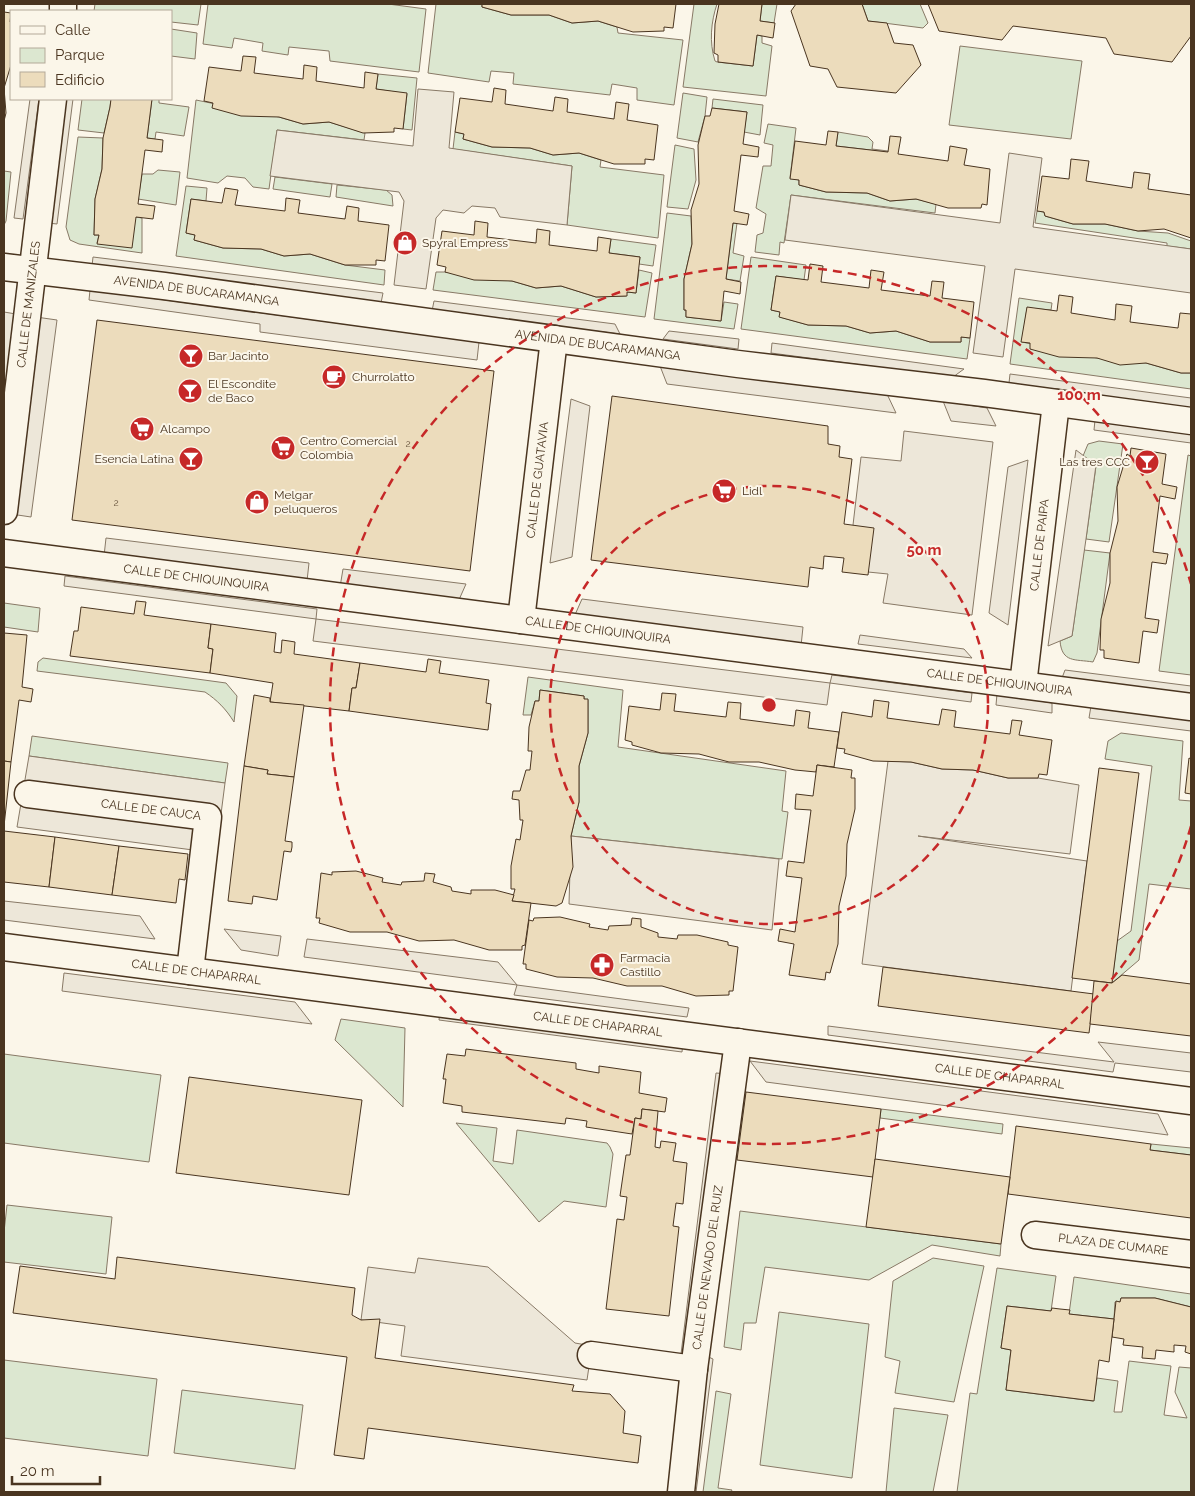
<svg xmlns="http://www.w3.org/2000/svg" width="1195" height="1496" font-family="Raleway,sans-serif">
  <rect width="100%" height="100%" fill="#fbf6e9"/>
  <g fill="#dce7d0" stroke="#887966">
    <polygon points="95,4 201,4 198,25 171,22 171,11 94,11"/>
    <polygon points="208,4 388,4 426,9 419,72 330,61 329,51 289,47 288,55 262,51 263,43 234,38 232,48 203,44"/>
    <polygon points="436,4 482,4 482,7 511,15 549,15 572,23 598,21 617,27 618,33 683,40 674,105 637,100 637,88 612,84 610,95 513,84 514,73 491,71 489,82 428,73"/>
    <path d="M 694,4 L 717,4 C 711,22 709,42 715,61 L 717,62 L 753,66 L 757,35 L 762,36 L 762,43 L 772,46 L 766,96 L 683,87 Z"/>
    <polygon points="762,4 777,4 774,23 760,21"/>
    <polygon points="862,4 920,4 928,23 923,28 868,21"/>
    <polygon points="171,29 197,33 195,59 171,56"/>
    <polygon points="960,46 1082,61 1071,139 949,125"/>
    <polygon points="378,74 417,78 412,130 403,129 407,94 376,89"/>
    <polygon points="683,93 707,97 705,116 698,142 677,138"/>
    <polygon points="82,99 111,99 110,107 104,133 78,130"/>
    <polygon points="152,99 159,99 159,103 189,107 184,136 156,132 155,139 147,138"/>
    <polygon points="713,99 763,105 760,135 744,132 747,112 712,108"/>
    <polygon points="196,100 279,117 303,124 329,122 365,133 364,140 277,130 269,189 253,187 245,178 227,176 218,183 187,178"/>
    <polygon points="768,124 796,128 790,178 799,180 799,185 826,192 867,193 890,201 916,199 936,204 935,213 791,195 784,243 780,242 779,255 755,252 757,235 763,233 766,214 756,208 763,166 771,166 773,145 764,143"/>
    <polygon points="455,132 464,134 463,139 492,147 530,148 553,155 579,153 601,160 600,167 664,175 658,238 567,225 572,166 453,149"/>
    <polygon points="838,132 868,137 873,142 872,149 888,151 888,152 836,146"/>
    <polygon points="78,137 103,138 102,169 95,199 94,235 99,235 97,243 136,217 142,218 142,253 79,244 70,240 66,227"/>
    <polygon points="675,145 694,149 696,180 688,209 667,207"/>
    <polygon points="158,170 180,172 176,205 138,199 142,174 153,174"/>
    <polygon points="4,171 11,172 6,221 4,225"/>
    <polygon points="275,177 332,184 330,197 273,189"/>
    <polygon points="337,185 386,190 392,195 393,206 336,197"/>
    <polygon points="186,186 207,188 206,201 191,199 186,233 195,235 194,240 223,248 261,249 284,256 310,254 345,265 385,270 384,285 176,256"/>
    <polygon points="1037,211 1044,212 1045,216 1073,224 1105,224 1138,231 1168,233 1191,241 1191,249 1167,246 1167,243 1035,223"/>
    <polygon points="667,213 691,216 692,244 684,279 684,310 686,310 686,317 721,321 724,302 738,304 734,329 654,319"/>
    <polygon points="733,223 737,223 733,253 744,256 740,281 726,279"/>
    <polygon points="611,239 656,245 653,266 639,264 640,257 609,253"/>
    <polygon points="751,257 806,265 804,280 776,276 771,310 780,312 780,317 808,325 846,326 870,333 896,331 930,342 961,342 961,337 970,338 967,359 741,329"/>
    <polygon points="639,270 652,273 645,317 433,290 436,272 445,272 512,281 536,288 561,286 596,297 626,296 627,292 636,293"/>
    <polygon points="1019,298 1052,303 1051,310 1027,308 1022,342 1097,358 1146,363 1181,373 1191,373 1191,389 1010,364"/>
    <polygon points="1099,441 1123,444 1109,542 1086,539 1096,466 1083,456 1088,444"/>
    <polygon points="1188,455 1191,456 1191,675 1159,671"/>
    <path d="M 1084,550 L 1110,553 L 1097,653 L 1093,662 C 1075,659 1062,663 1060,641 L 1072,636 Z"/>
    <polygon points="4,603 40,608 38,632 4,627"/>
    <path d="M 43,658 L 226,683 L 237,696 L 234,722 C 226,709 217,700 205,692 L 37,671 L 38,662 Z"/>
    <polygon points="528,677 623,690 618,747 786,771 782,811 788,812 782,859 571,836 579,802 579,766 588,733 588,700 584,699 584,696 540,690 539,701 535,701 531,715 523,715"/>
    <polygon points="1121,733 1183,741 1179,800 1191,801 1191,889 1149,884 1139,960 1112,983 1117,941 1131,931 1152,766 1105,759 1108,741"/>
    <polygon points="32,736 228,763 225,783 29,756"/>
    <polygon points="341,1019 405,1028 403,1107 335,1040"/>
    <polygon points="4,1054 161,1075 149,1162 4,1143"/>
    <polygon points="881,1109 1003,1124 1002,1134 880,1118"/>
    <polygon points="456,1123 497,1128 493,1161 513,1164 517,1130 607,1143 610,1147 613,1154 606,1207 564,1201 539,1222"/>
    <polygon points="1151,1144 1191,1148 1191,1155 1150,1150"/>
    <polygon points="7,1205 112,1217 106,1274 4,1262 4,1232"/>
    <polygon points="740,1211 1001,1244 1000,1256 932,1245 869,1280 765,1267 756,1323 744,1323 741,1350 724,1347"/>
    <polygon points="933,1258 984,1266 954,1402 895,1393 900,1361 885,1357 893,1281"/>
    <polygon points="997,1268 1056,1276 1051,1311 1007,1306 1001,1348 1011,1350 1006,1390 1093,1401 1097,1378 1118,1381 1114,1412 1122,1412 1129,1361 1171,1366 1164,1415 1187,1418 1175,1392 1179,1367 1191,1368 1191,1492 957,1492 970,1393 977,1394"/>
    <polygon points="1074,1277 1191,1294 1191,1307 1155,1298 1121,1298 1120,1302 1115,1302 1114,1319 1069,1314"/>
    <polygon points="779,1312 869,1324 852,1478 760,1465"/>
    <polygon points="4,1360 157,1379 148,1456 4,1438"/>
    <polygon points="182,1390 303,1405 295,1469 174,1453"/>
    <polygon points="716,1391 731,1394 718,1488 732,1490 731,1492 703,1492"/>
    <polygon points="894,1408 948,1415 933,1492 886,1492"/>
  </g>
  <g fill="#ede7d9" stroke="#887966">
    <polygon points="418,89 454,92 449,148 572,166 567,225 500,217 495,208 472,206 464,213 443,210 436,218 426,289 394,285 404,201 399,192 270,176 277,130 413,146"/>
    <polygon points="30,99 39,99 23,219 14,218"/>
    <polygon points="63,99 73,99 57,224 48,223"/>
    <polygon points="1009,153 1042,158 1033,227 1191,249 1191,293 1015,269 1003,357 973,353 985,266 785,240 791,195 1000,223"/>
    <polygon points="93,257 383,293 381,303 92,266"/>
    <polygon points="90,290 479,342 477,360 260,332 260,324 89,300"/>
    <polygon points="434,301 615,324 620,334 432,311"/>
    <polygon points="4,312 22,315 4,444"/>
    <polygon points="36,317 57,320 31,517 11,514"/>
    <polygon points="669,331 739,339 738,349 663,339"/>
    <polygon points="772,343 964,369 953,377 771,353"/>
    <polygon points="660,366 887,394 896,413 667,384"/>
    <polygon points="1010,374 1191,398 1191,408 1009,383"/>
    <polygon points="571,399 590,406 572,557 550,563"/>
    <polygon points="943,401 987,408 996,426 951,421"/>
    <polygon points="1095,420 1191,433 1191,443 1094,430"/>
    <polygon points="904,431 993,442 972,615 883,603 888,574 868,572 853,525 861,457 901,461"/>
    <polygon points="1076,450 1096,465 1086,539 1072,636 1048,646"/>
    <polygon points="1028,460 1008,625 989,613 1008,467"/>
    <polygon points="106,538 309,563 307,581 104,556"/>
    <polygon points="343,569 466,584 458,602 340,587"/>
    <polygon points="65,576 317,609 316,619 830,683 832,675 972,693 971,702 830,683 827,705 313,641 316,619 64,586"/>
    <polygon points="582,599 803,627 801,646 574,617"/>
    <polygon points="860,635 964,649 972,658 858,644"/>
    <polygon points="1065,670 1191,686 1191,695 1062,678"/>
    <polygon points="997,694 1052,703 1052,713 996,705"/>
    <polygon points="1091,706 1191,720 1191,731 1089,718"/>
    <polygon points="29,756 225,783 216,853 17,827"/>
    <polygon points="888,761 911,762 942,769 973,770 1008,778 1038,778 1079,785 1070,854 918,836 1087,861 1071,991 862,964"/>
    <polygon points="571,836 779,859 772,930 569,904"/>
    <polygon points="4,901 140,916 155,939 4,920"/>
    <polygon points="224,929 281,936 278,956 241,950"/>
    <polygon points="307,939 498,962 517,985 689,1008 687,1017 514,995 517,985 304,957"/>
    <polygon points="64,973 295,1002 312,1024 62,991"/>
    <polygon points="440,1010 683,1042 682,1052 439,1020"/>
    <polygon points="828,1026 1114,1062 1098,1042 1191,1053 1191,1072 1115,1063 1113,1072 828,1035"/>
    <polygon points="750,1061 1158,1114 1168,1135 766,1082"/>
    <polygon points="716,1073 728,1074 693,1356 681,1354"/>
    <polygon points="418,1258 488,1267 575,1343 592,1346 587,1380 401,1356 405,1326 361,1320 368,1267 415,1273"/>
    <polygon points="704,1355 713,1359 696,1492 687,1492"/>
  </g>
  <g fill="#ecdcbc" stroke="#4a3520">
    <polygon points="482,4 676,4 673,28 664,27 664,31 633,32 598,21 572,23 549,15 511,15 482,7"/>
    <polygon points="719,4 762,4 760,21 775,23 773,38 757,35 753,66 718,62 718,55 714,53 715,24"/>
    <polygon points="796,4 862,4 868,21 887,23 894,43 913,45 921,65 896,93 837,87 828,69 810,66 791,11"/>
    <polygon points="928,4 1191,4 1191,36 1172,62 1114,54 1106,38 1013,26 1002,40 939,31"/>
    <polygon points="4,12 11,13 10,22 11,22 11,65 4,88 6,113 4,121"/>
    <polygon points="243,56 256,57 254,73 303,79 304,65 317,67 316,81 364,88 365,72 378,74 376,89 407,93 403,129 394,128 394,132 363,133 329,122 303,124 279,117 241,116 212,108 213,103 204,101 209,67 241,71"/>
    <polygon points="494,88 506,90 505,104 553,111 555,97 568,99 567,112 614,119 616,102 629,104 627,120 658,125 654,160 645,159 645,164 614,164 579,153 553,155 530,148 492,147 463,139 464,134 455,132 460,98 492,102"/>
    <polygon points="111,99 152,99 147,138 163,140 162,152 145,150 138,204 155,206 153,219 136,217 132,248 97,244 99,235 94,235 95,199 102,169 103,138 110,107"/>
    <polygon points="712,108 747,112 743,144 759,147 758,157 741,155 734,211 749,214 747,225 733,223 726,279 741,282 740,294 724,291 721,321 686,317 686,310 684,310 684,279 692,244 691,210 699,184 698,145 705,116 710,116"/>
    <polygon points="828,131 838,132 836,146 888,152 890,136 901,137 898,154 948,161 950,146 967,149 964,165 990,169 987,205 982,204 981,208 948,208 916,199 890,201 867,193 826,192 799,185 799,180 790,179 795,141 826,145"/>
    <polygon points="1071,159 1089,161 1086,181 1132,188 1134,172 1150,174 1148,189 1191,195 1191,238 1164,229 1138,231 1105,224 1073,224 1045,216 1044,212 1037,211 1042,176 1069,179"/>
    <polygon points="225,188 238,190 235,205 285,211 286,198 300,200 298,213 345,219 347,206 359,208 358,221 389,225 385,261 376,260 376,265 345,265 310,254 284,256 261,249 223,248 194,240 195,235 186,233 191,199 222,203"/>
    <polygon points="475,221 488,223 487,237 536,243 537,229 550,231 549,245 597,251 598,237 611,239 609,253 640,257 636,293 627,292 627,296 596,297 561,286 536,288 512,281 474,280 445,272 446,267 437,265 442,231 474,235"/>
    <polygon points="810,264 823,266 821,282 869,288 871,270 884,272 881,290 930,296 932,281 944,282 942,298 974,302 970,338 961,337 961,342 930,342 896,331 870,333 846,326 808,325 779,317 780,312 771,310 776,276 808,280"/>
    <polygon points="1059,295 1073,297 1071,313 1115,320 1116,304 1132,306 1130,322 1178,328 1180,313 1191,314 1191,373 1181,373 1146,363 1120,365 1097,358 1059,357 1030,349 1030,343 1021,342 1027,307 1057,311"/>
    <polygon points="97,320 494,371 470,571 72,520"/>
    <polygon points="612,396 828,426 828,444 840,446 839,457 852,459 844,524 874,528 868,575 842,572 844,558 824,556 823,569 810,567 808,587 591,560"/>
    <polygon points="1131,448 1166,454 1162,484 1177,487 1175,499 1160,496 1153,552 1168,554 1166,564 1152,562 1145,618 1159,620 1157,633 1143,631 1139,663 1104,658 1104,650 1100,650 1101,619 1110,583 1110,553 1118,521 1117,487 1127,454 1130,456"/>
    <polygon points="136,601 146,602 144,615 211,624 208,648 213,649 210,673 70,656 74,631 78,631 81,607 134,614"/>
    <polygon points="211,624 276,633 274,652 281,653 282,640 289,641 295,642 294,654 360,663 356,688 352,688 349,711 270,702 273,683 210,673 213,649 208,648"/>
    <polygon points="4,633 27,635 22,687 33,689 31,702 19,700 11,762 4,761"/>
    <polygon points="428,659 441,661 439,673 489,680 486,703 491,704 488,730 349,711 352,688 356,688 360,663 426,672"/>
    <polygon points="540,690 584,696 584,699 588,699 588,733 579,766 579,802 571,836 573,867 562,903 556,906 512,901 515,889 511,889 511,866 516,839 520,840 523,820 520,820 519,800 512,799 513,791 520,791 526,770 530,770 532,751 528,751 529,727 535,701 539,701"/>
    <polygon points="662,693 676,694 674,711 726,717 728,702 741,703 740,719 794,726 796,710 810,712 808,728 839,732 834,767 817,765 816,772 795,770 759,762 729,762 699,754 661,753 632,745 632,742 625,740 629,706 660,710"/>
    <polygon points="254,695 270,698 270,702 304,705 294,777 267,774 268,770 244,766"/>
    <polygon points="874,700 889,702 887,718 939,725 942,709 956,711 954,727 1010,734 1012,720 1022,721 1019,735 1052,740 1047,775 1039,774 1038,778 1008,778 973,770 942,769 911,762 873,761 844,753 845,749 837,748 842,712 872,717"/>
    <polygon points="1189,758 1191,759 1191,794 1185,793"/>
    <polygon points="4,761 11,762 4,826"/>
    <polygon points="817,765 852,770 851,778 855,778 855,809 847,844 846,876 839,906 838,944 830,973 826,972 825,980 789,975 794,944 778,941 780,929 795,932 802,878 786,876 788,861 804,863 811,810 795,809 796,794 813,796"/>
    <polygon points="244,766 268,770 267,774 294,777 285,841 292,842 292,847 291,852 284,851 277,900 253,896 252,904 228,901"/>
    <polygon points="1099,768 1139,773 1112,983 1072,978"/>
    <polygon points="4,831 55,837 49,887 4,882"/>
    <polygon points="55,837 119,846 112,895 49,887"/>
    <polygon points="119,846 188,854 185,880 179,879 176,903 112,895"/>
    <polygon points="356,871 383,878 382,882 401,885 402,882 424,881 425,873 435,874 433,882 451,887 452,891 471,894 471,890 495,890 514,895 512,901 531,903 525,945 522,946 522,950 489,950 454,940 419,941 387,932 350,932 319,923 320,918 316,918 321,873 332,875 332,872"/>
    <polygon points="560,917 590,924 589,927 608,930 609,926 631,925 632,918 641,919 641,927 658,933 658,937 677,939 678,935 697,935 728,942 728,945 738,947 733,991 729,991 729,995 696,996 662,986 627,986 593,978 557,977 526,969 526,964 523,964 529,920 533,921 534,918"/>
    <polygon points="883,967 1094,994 1089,1033 878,1006"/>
    <polygon points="1122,975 1191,984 1191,1036 1090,1024 1094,981 1112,983"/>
    <polygon points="466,1049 576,1063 576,1069 599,1073 599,1066 641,1072 639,1093 667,1098 665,1112 642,1109 641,1119 635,1118 632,1134 586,1127 587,1121 566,1118 565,1124 462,1112 462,1106 443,1103 446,1079 443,1079 447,1054 465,1056"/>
    <polygon points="189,1077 362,1100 349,1195 176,1173"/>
    <polygon points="746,1092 881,1109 873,1177 737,1160"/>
    <polygon points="642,1109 658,1111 655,1147 660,1148 661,1141 676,1143 673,1161 687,1163 683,1204 676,1203 673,1226 679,1227 669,1316 606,1309 617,1219 624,1220 627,1197 620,1196 626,1155 630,1155 635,1118 641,1119"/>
    <polygon points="1016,1126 1151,1144 1150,1150 1191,1155 1191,1218 1008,1194"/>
    <polygon points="875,1159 1010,1177 1001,1244 866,1227"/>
    <polygon points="117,1257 355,1288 352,1315 361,1320 380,1319 375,1358 574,1385 572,1391 610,1394 625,1411 623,1433 641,1436 638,1463 368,1428 364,1459 334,1455 347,1357 13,1313 20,1266 115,1279"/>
    <polygon points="1121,1298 1155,1298 1191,1307 1191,1354 1185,1352 1186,1346 1174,1345 1174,1352 1156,1350 1155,1359 1142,1358 1143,1347 1123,1345 1124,1339 1112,1337 1116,1301 1120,1302"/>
    <polygon points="1007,1306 1051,1311 1052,1308 1060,1309 1070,1310 1069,1314 1114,1319 1109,1362 1099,1360 1094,1401 1006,1390 1011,1350 1001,1348"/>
  </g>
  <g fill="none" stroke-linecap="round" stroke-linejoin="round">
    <defs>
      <g id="street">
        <polyline points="63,11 63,4"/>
        <path id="s1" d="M 4,267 L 164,286 L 738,364 L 984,393 L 1191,421"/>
        <path id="s2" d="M 4,511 L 53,99"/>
        <path id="s3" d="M 4,553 L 1191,707"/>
        <path id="s4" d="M 521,620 L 554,339"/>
        <path id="s5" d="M 1023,685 L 1056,403"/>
        <path id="s6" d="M 28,794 L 208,817 L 190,971"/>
        <path id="s7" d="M 4,947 L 1191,1101"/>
        <path id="s8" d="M 1035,1235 L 1191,1254"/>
        <polyline points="591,1355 694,1369"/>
        <path id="s9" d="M 681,1492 L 694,1369 L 738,1042"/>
      </g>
    </defs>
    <use href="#street" stroke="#4a3520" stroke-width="29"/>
    <use href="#street" stroke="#fbf6e9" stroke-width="26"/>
  </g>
  <g fill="none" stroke="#c62828" stroke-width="2.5" stroke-dasharray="9 6">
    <circle cx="769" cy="705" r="219"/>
    <path d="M1191 826A439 439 0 1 1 1191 584"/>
  </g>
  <defs>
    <symbol id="shop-disc" viewBox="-11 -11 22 22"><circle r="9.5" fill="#c62828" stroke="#fbf6e9"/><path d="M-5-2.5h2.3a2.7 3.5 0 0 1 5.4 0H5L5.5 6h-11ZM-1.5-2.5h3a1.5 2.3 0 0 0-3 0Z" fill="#fff"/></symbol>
    <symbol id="bar-disc" viewBox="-11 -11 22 22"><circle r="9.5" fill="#c62828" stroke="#fbf6e9"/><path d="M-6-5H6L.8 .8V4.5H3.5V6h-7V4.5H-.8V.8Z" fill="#fff"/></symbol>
    <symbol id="cafe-disc" viewBox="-11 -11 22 22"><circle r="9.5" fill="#c62828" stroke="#fbf6e9"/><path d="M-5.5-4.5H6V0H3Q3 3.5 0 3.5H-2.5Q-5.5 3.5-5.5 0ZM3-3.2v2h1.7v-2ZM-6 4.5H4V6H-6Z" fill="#fff"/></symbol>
    <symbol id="supermarket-disc" viewBox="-11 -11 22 22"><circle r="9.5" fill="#c62828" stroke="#fbf6e9"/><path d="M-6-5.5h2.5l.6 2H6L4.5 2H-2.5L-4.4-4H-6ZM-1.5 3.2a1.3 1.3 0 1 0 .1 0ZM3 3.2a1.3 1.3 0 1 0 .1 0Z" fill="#fff"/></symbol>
    <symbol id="pharmacy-disc" viewBox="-11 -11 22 22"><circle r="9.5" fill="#c62828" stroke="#fbf6e9"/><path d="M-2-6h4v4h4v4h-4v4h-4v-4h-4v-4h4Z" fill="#fff"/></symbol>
  </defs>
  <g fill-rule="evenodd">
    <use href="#shop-disc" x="391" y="229" width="28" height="28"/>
    <use href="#bar-disc" x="177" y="342" width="28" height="28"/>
    <use href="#cafe-disc" x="320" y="363" width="28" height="28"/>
    <use href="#bar-disc" x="176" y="377" width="28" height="28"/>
    <use href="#supermarket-disc" x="128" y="415" width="28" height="28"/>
    <use href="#supermarket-disc" x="269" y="434" width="28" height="28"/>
    <use href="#bar-disc" x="177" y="445" width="28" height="28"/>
    <use href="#bar-disc" x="1133" y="448" width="28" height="28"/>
    <use href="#supermarket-disc" x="710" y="477" width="28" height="28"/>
    <use href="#shop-disc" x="243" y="488" width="28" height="28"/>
    <use href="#pharmacy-disc" x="588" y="951" width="28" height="28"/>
  </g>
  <g text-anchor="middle" stroke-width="4" stroke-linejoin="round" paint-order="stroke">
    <g font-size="10" fill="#725f47">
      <text x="408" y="447">2</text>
      <text x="116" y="506">2</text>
    </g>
    <g font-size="12" fill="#4a3520" stroke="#fbf6e9" text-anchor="start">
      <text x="422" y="247">Spyral Empress</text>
      <text x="208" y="360">Bar Jacinto</text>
      <text x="352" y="381">Churrolatto</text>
      <text x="208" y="388">El Escondite<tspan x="208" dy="14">de Baco</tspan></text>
      <text x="160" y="433">Alcampo</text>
      <text x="300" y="445">Centro Comercial<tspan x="300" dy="14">Colombia</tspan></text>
      <text x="174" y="463" text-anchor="end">Esencia Latina</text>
      <text x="1130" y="466" text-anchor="end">Las tres CCC</text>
      <text x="742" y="495">Lidl</text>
      <text x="274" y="499">Melgar<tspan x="274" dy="14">peluqueros</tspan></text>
      <text x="620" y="962">Farmacia<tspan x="620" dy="14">Castillo</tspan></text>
    </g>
    <g font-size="12" fill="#4a3520" stroke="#fbf6e9">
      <text dy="4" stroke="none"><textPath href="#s1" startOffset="194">AVENIDA DE BUCARAMANGA</textPath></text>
      <text dy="4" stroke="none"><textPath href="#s2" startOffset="208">CALLE DE MANIZALES</textPath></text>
      <text dy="4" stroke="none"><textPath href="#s1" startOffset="599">AVENIDA DE BUCARAMANGA</textPath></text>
      <text dy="4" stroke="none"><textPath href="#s4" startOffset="141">CALLE DE GUATAVIA</textPath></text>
      <text dy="4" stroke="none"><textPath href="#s5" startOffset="141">CALLE DE PAIPA</textPath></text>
      <text dy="4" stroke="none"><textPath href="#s3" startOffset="194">CALLE DE CHIQUINQUIRA</textPath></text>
      <text dy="4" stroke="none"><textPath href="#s3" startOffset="599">CALLE DE CHIQUINQUIRA</textPath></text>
      <text dy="4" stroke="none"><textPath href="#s3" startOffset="1004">CALLE DE CHIQUINQUIRA</textPath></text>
      <text dy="4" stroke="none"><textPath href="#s6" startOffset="124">CALLE DE CAUCA</textPath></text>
      <text dy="4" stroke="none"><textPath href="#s7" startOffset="194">CALLE DE CHAPARRAL</textPath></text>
      <text dy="4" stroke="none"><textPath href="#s7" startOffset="599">CALLE DE CHAPARRAL</textPath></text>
      <text dy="4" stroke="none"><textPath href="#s7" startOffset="1004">CALLE DE CHAPARRAL</textPath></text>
      <text dy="4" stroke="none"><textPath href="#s8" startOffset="79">PLAZA DE CUMARE</textPath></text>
      <text dy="4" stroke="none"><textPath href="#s9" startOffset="226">CALLE DE NEVADO DEL RUIZ</textPath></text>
    </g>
  </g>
  <circle cx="769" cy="705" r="8" fill="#c62828" stroke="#fbf6e9" stroke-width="2.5"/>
  <g font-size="15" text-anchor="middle" font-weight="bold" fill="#c62828" stroke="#fbf6e9" stroke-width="4" stroke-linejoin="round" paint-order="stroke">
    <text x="1079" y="400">100 m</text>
    <text x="924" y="555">50 m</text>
  </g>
  <rect width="1195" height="1496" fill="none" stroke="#4a3520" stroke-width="10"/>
  <rect x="10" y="10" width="162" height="90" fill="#fbf6e9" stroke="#b4a999"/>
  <rect x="20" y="26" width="25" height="8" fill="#fbf6e9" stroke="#b4a999"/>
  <text x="55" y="35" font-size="15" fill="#4a3520">Calle</text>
  <rect x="20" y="48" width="25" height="15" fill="#dce7d0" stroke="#b4a999"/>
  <text x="55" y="60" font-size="15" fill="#4a3520">Parque</text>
  <rect x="20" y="72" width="25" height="15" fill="#ecdcbc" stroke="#b4a999"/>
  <text x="55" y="85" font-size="15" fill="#4a3520">Edificio</text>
  <path d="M12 1476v8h88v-8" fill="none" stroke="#4a3520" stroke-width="2.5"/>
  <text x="20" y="1476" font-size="15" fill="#4a3520" stroke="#fbf6e9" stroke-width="4" paint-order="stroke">20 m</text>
</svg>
